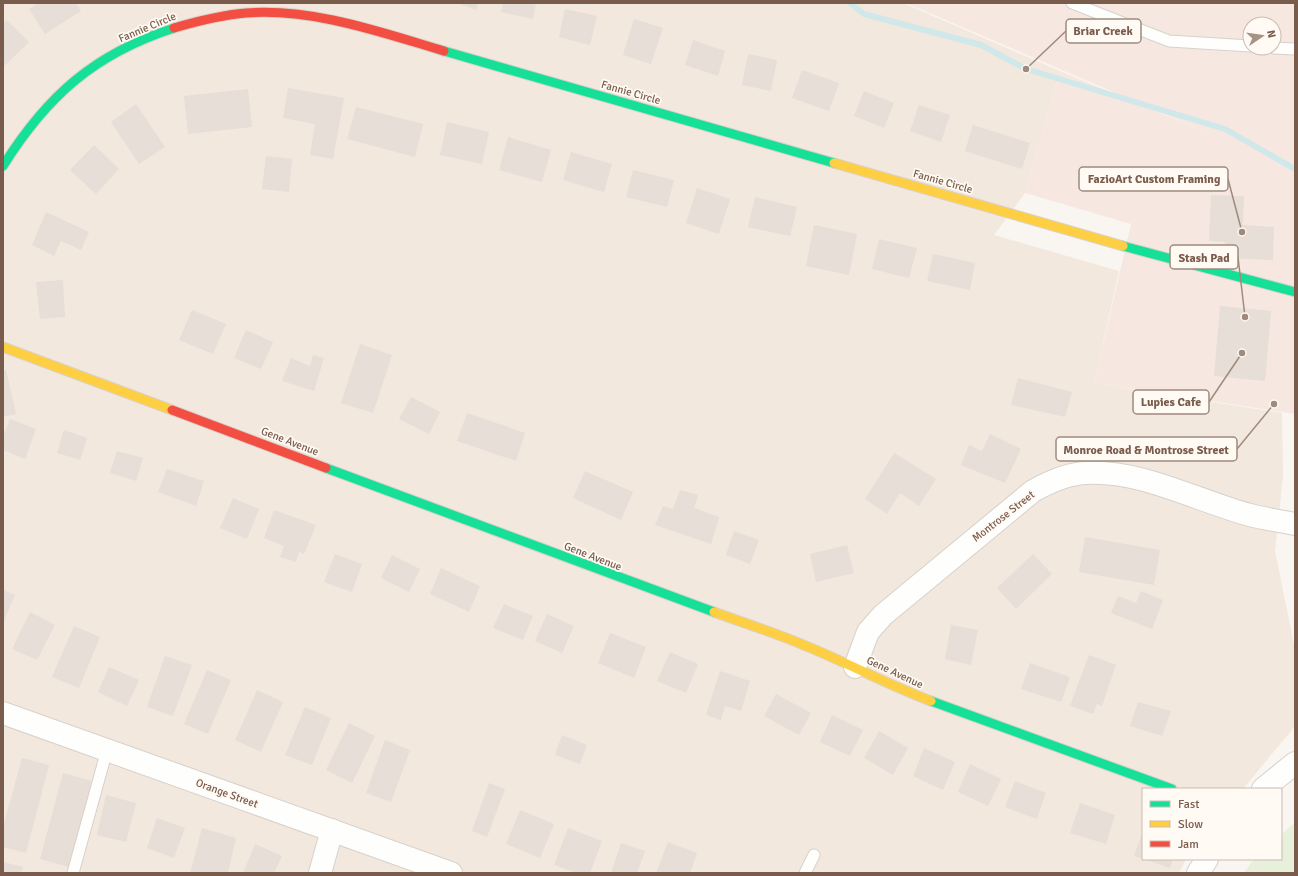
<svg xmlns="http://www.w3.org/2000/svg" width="1298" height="876" font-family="Signika,sans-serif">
  <rect width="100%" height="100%" fill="#f9f5f0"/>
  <polygon fill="#f2e8de" points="3,3 903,3 1060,71 1025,193 994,235 1119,271 1094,383 1282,413 1283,476 1275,551 1295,650 1295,726 1243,789 1143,789 1143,859 1186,859 1179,873 3,873"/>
  <path fill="#f6e8e1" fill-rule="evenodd" d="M 906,3 L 1295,3 L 1295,414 L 1094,383 L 1131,224 L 1025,193 L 1060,71 L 1223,139 ZM 1250,24 L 1274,24 L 1274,48 L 1250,48 Z"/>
  <polygon fill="#e7f0db" points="1295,822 1295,873 1244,873 1254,859 1281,859 1281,835"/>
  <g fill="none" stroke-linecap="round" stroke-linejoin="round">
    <polyline stroke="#d0e8ea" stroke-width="6" points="850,3 864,14 981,45 1026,69 1225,129 1295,169"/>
  </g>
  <g fill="#e6ded7">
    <polygon points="39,3 76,3 81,11 45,34 29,9"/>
    <polygon points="457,3 478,3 476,10"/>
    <polygon points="503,3 536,3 533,19 501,12"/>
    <polygon points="565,9 597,16 590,45 559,37"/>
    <polygon points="634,19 663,28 651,64 623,55"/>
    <polygon points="7,20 29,42 3,67 3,24"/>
    <polygon points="693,40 725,51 718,76 685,65"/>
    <polygon points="748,54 777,60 771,91 742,85"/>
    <polygon points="802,70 839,83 829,111 792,98"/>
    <polygon points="288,88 344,98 333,159 310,155 315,124 283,118"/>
    <polygon points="248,89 252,127 188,134 184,96"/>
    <polygon points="864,91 894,103 884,128 854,116"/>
    <polygon points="136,104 165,147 139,164 111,122"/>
    <polygon points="919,105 950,115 941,142 910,131"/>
    <polygon points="356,107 423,124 415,157 347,139"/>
    <polygon points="447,122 489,132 482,164 440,155"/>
    <polygon points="973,125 1030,143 1022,169 965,151"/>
    <polygon points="508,137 551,150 542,182 499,170"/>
    <polygon points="94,145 119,169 96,194 70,170"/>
    <polygon points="571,152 612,164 604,192 563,180"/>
    <polygon points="266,156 292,159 289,192 262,189"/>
    <polygon points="633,170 674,180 667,207 626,197"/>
    <polygon points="697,188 730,199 719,234 686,223"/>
    <polygon points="1211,195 1244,196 1243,225 1274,227 1273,260 1224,258 1225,242 1209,241"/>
    <polygon points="755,197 797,207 790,236 748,227"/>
    <polygon points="46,212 89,232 81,250 61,241 54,256 32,245"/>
    <polygon points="814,225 857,234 849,275 806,266"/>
    <polygon points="879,239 917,248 909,278 872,269"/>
    <polygon points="933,254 975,263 970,290 927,281"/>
    <polygon points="63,280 65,317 40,319 36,282"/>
    <polygon points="1220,306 1271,311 1265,381 1214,376"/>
    <polygon points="192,310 226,324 213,354 179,340"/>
    <polygon points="246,330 273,342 261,369 234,358"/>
    <polygon points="360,344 392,355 373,413 341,403"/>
    <polygon points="313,355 324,358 314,391 282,381 291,358 310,366"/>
    <polygon points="6,370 16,414 3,417 3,371"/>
    <polygon points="1018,378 1072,392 1065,417 1011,405"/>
    <polygon points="411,397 440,412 429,434 399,419"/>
    <polygon points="467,413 525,433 516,461 457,441"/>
    <polygon points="10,419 36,429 25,459 3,450 3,436"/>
    <polygon points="64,430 87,438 80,460 57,453"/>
    <polygon points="990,434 1021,449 1005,483 961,465 969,445 982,451"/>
    <polygon points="117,451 143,458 136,481 110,473"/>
    <polygon points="894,453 936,479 919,506 900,493 887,514 865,499"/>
    <polygon points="167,469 204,481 196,506 158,492"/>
    <polygon points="585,471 633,492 621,520 573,498"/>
    <polygon points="680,490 698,495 694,508 719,517 711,544 655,525 663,506 673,509"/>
    <polygon points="233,498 259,509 247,539 220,528"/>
    <polygon points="274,510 316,525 304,554 299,552 296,562 280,557 284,546 264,538"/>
    <polygon points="734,531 759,540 750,564 726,555"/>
    <polygon points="1085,537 1160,550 1154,585 1079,572"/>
    <polygon points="847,545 854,573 816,582 810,554"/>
    <polygon points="335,554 362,564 352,592 324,582"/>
    <polygon points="1033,554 1052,574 1016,609 997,588"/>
    <polygon points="392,555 420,569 409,592 381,578"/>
    <polygon points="441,568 480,586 469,612 430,594"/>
    <polygon points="3,590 15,595 3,623"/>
    <polygon points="1141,591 1163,600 1152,629 1111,613 1118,596 1136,603"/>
    <polygon points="504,604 533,616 523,640 493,628"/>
    <polygon points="30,612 55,625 37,660 12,649"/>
    <polygon points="547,614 574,626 562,653 535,641"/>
    <polygon points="951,625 978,630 971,665 945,659"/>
    <polygon points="74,626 100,637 79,688 52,677"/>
    <polygon points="610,633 646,647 634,678 598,663"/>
    <polygon points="670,652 698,664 686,693 657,681"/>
    <polygon points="1089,655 1116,665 1102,706 1097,704 1093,714 1070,706"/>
    <polygon points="165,656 192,665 173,716 147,707"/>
    <polygon points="1030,663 1070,677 1061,702 1021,689"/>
    <polygon points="109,667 139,680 127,706 98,692"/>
    <polygon points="207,670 231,680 208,734 184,724"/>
    <polygon points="720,671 750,681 741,711 725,706 721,720 706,715"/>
    <polygon points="257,690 283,702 261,752 235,740"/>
    <polygon points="776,694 811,713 799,735 764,716"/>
    <polygon points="1138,702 1171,711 1162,736 1130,726"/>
    <polygon points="305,707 331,718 312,765 285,755"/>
    <polygon points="832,715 863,730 850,756 820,742"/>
    <polygon points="349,723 375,736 352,783 326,770"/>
    <polygon points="879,731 908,748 893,775 864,758"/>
    <polygon points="562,735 587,745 580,764 555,755"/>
    <polygon points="385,740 410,750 391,802 366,793"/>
    <polygon points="924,748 955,762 943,790 913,776"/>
    <polygon points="22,758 49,765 26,853 3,847 3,827"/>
    <polygon points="970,764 1001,779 988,806 958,792"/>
    <polygon points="63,773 92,781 69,867 40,859"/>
    <polygon points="1015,781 1046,793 1037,819 1005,807"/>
    <polygon points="489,783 505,789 487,837 472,831"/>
    <polygon points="106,795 136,803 126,842 97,835"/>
    <polygon points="1080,803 1115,815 1106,844 1070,833"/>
    <polygon points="520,810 554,824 540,858 506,844"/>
    <polygon points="157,818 185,828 174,858 147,848"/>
    <polygon points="202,828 236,838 228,873 190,873"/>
    <polygon points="568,828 602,841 590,873 576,873 554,865"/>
    <polygon points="1143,831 1143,859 1134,856"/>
    <polygon points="668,842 697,853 690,873 656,873"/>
    <polygon points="621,843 645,851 637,873 611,873"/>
    <polygon points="255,844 282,856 274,873 243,873"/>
    <polygon points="1144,859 1173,859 1170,868"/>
    <polygon points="3,862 23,867 21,873 3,873"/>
  </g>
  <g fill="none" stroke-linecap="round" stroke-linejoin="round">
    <defs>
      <g id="lane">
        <polyline points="1072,3 1169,41 1250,46"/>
        <polyline points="1274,48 1295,49"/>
        <polyline points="73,873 107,750"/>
        <polyline points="805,873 814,855"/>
      </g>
      <g id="street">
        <path d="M 855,667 L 868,632 L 883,615 L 1033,491 C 1049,482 1067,474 1085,473 C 1140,469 1197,501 1250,515 C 1265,519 1280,521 1295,524"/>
        <polyline points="3,713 451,873"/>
        <polyline points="1263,789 1295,763"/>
        <polyline points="320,873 332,830"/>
        <polyline points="1198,873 1207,859"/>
      </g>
      <g id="fast">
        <polyline points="444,51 834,163"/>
        <path d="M 3,166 C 47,96 94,54 174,28"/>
        <polyline points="1123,246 1295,292"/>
        <polyline points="326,468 714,612"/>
        <polyline points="931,701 1172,789"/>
      </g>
      <g id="slow">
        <polyline points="834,163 1123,246"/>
        <polyline points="3,347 172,410"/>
        <path d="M 714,612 C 744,623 776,633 806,646 C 848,663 888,685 931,701"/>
      </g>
      <g id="jam">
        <path d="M 174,28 C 198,21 221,15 246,13 C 313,8 380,32 444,51"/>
        <polyline points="172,410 326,468"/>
      </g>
    </defs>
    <use href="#lane" stroke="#d7d1cb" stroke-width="13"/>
    <use href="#street" stroke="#d7d1cb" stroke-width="24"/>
    <use href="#fast" stroke="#d9d2cb" stroke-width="11"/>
    <use href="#slow" stroke="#d9d2cb" stroke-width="11"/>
    <use href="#jam" stroke="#d9d2cb" stroke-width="11"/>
    <use href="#lane" stroke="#fefefd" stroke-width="11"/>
    <use href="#street" stroke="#fefefd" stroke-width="22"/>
    <use href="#fast" stroke="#16e098" stroke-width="9"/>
    <use href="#slow" stroke="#ffcf43" stroke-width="9"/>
    <use href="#jam" stroke="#f24e42" stroke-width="9"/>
  </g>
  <g text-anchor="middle" stroke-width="3.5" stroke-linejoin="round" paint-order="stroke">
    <g font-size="11" fill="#7a5c4d" stroke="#fffaf3">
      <text transform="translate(147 27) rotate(-23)" y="4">Fannie Circle</text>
      <text transform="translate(631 92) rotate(16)" y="4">Fannie Circle</text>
      <text transform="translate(943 181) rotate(16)" y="4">Fannie Circle</text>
      <text transform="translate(290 441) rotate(21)" y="4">Gene Avenue</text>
      <text transform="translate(1003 516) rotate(-38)" y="4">Montrose Street</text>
      <text transform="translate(593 556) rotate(21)" y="4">Gene Avenue</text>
      <text transform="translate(895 672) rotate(25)" y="4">Gene Avenue</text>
      <text transform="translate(227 793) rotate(20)" y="4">Orange Street</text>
    </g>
  </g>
  <path fill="none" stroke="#9f8a7d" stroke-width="1.5" d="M1026 69L1066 31M1242 232L1228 179M1245 317L1238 257M1242 353L1209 402M1274 404L1237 449"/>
  <g fill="#9f8a7d" stroke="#fffaf3" stroke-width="1.5">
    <circle cx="1026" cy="69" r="4"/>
    <circle cx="1242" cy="232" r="4"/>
    <circle cx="1245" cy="317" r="4"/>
    <circle cx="1242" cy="353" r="4"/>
    <circle cx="1274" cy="404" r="4"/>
  </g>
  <g fill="#fffaf3" stroke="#9f8a7d" stroke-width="1.5">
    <rect x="1066" y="19" width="75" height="24" rx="4"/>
    <rect x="1079" y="167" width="149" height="24" rx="4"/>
    <rect x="1170" y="245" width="68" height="24" rx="4"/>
    <rect x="1133" y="390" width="76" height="24" rx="4"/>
    <rect x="1056" y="437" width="181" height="24" rx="4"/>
  </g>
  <g font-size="12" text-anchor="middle" font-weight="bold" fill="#7a5c4d">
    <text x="1103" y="35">Briar Creek</text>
    <text x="1154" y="183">FazioArt Custom Framing</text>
    <text x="1204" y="262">Stash Pad</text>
    <text x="1171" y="406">Lupies Cafe</text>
    <text x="1146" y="454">Monroe Road &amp; Montrose Street</text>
  </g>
  <rect width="1298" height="876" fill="none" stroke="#7a5c4d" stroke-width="8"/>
  <rect x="1142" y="788" width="140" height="72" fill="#fffaf3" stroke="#cabbb1"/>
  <rect x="1150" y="801" width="20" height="6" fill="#16e098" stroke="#cabbb1"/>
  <text x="1178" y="808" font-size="12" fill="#7a5c4d">Fast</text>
  <rect x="1150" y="821" width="20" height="6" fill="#ffcf43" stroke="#cabbb1"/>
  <text x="1178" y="828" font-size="12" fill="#7a5c4d">Slow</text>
  <rect x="1150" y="841" width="20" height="6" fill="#f24e42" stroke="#cabbb1"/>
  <text x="1178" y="848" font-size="12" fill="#7a5c4d">Jam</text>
  <g transform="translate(1262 36) rotate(77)"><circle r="19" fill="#fffaf3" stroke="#cabbb1"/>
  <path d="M0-3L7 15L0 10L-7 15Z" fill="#a69286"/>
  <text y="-6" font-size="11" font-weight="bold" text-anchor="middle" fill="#7a5c4d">N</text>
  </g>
</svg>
